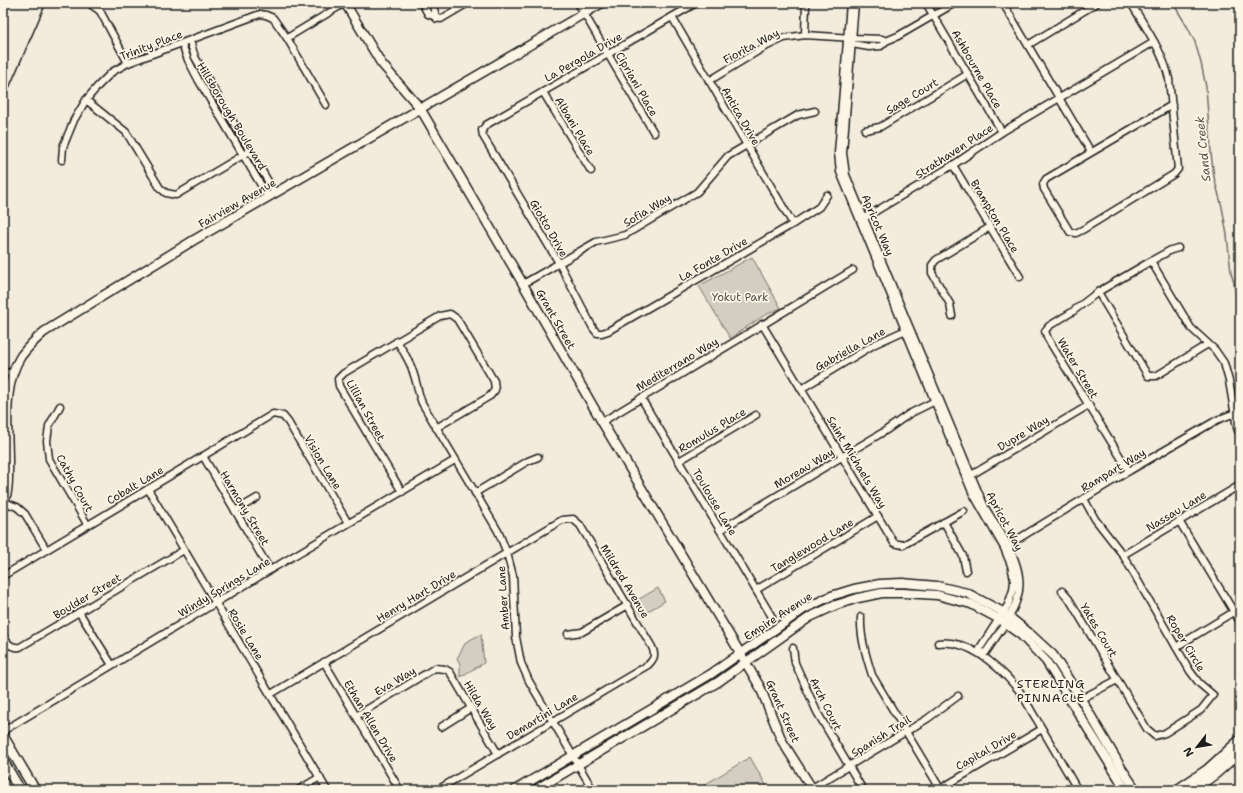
<svg xmlns="http://www.w3.org/2000/svg" width="1243" height="793" font-family="'Shantell Sans',sans-serif">
  <rect width="100%" height="100%" fill="#f3ecdd"/>
  <filter id="ink" filterUnits="userSpaceOnUse"><feTurbulence type="fractalNoise" baseFrequency=".025" numOctaves="2"/><feDisplacementMap in="SourceGraphic" scale="8" xChannelSelector="R" yChannelSelector="G"/><feConvolveMatrix kernelMatrix="1 2 1 2 8 2 1 2 1" color-interpolation-filters="sRGB"/></filter>
  <g filter="url(#ink)">
    <g fill="#d3cec1" stroke="#78756e">
      <polygon points="752,257 781,308 765,315 730,338 699,286"/>
      <polygon points="658,588 665,601 642,615 634,602"/>
      <polygon points="481,634 484,663 460,677 460,664 457,658 466,642"/>
      <polygon points="750,757 769,790 696,790"/>
    </g>
    <g fill="none" stroke-linecap="round" stroke-linejoin="round">
      <polyline stroke="#716e68" stroke-width="1.5" points="1173,3 1188,28 1195,42 1201,63 1206,87 1209,129 1210,132 1211,153 1214,177 1222,207 1227,235 1231,273 1234,283 1237,307 1240,322"/>
      <defs>
        <g id="minor">
          <polyline points="89,3 100,11 128,63"/>
          <polyline points="345,3 355,3"/>
          <polyline points="422,3 428,14 441,19 468,3"/>
          <polyline points="431,3 434,9 437,19"/>
          <polyline points="578,3 654,133"/>
          <polyline points="696,3 486,125 482,130 483,136 559,263 593,328 597,333 602,333 608,331 793,224 819,207 827,195"/>
          <path d="M 850,3 L 838,153 L 840,172 L 972,492 L 1004,548 L 1011,565 L 1014,580 L 1013,590 L 1008,605 L 980,648 L 980,653 L 986,652 C 997,635 1011,618 1017,599 C 1028,568 1001,534 986,509 C 983,503 980,496 977,489 L 846,175 L 843,153 L 855,3"/>
          <polyline points="926,3 1002,132"/>
          <polyline points="1003,3 1091,152"/>
          <path d="M 1131,3 C 1145,27 1163,51 1169,79 L 1178,169 L 1174,174 L 1084,229 L 1076,233 L 1070,232 L 1044,189 L 1043,184 L 1046,179 L 1172,105"/>
          <polyline points="672,17 793,224"/>
          <polyline points="805,35 806,3"/>
          <polyline points="287,38 345,3"/>
          <polyline points="190,41 195,57 206,76 275,193"/>
          <polyline points="182,44 188,60 199,81 268,197"/>
          <polyline points="852,44 869,47 881,46 886,41 898,36 955,3"/>
          <polyline points="1028,45 1097,3"/>
          <polyline points="709,81 763,48 784,38 805,35 853,38 882,39 886,41"/>
          <polyline points="543,92 591,171"/>
          <polyline points="86,100 126,132 160,188 166,193 176,195 250,151"/>
          <polyline points="865,130 880,127 968,74"/>
          <polyline points="62,160 63,147 74,120 86,100 98,86 112,72 128,63 260,14 266,15 273,18 287,38 326,105"/>
          <polyline points="953,165 1020,277"/>
          <polyline points="861,220 953,165 1002,132 1154,42"/>
          <polyline points="1178,248 1171,250 1151,261 1098,292 1148,376 1156,376 1208,344"/>
          <polyline points="1151,261 1191,328 1215,350 1224,363 1229,381 1237,428 1240,435"/>
          <polyline points="523,284 596,242 625,235 697,192 728,156 798,115 815,111"/>
          <polyline points="1098,292 1072,312 1049,326 1045,331 1048,339 1129,471"/>
          <polyline points="952,316 950,304 932,273 932,265 936,260 990,227"/>
          <polyline points="762,324 894,543 903,545 964,511"/>
          <path d="M 397,341 C 403,351 410,361 413,372 C 417,383 418,393 422,403 L 498,531 L 507,553 L 513,576 L 516,637 L 521,663 L 529,681 L 593,790"/>
          <polyline points="3,371 12,374"/>
          <polyline points="801,389 875,344 908,329"/>
          <polyline points="641,398 772,617"/>
          <polyline points="60,406 49,426 47,441 49,459 87,524"/>
          <polyline points="602,422 853,270"/>
          <polyline points="203,456 270,570"/>
          <polyline points="679,461 756,415"/>
          <polyline points="968,477 1089,405"/>
          <polyline points="148,489 327,790"/>
          <polyline points="402,492 339,386 338,379 344,373 440,316 450,314 457,319 494,381 495,390 490,396 436,428"/>
          <polyline points="475,493 528,461 538,457"/>
          <polyline points="4,502 17,507 25,514 46,549"/>
          <polyline points="235,511 257,498"/>
          <polyline points="1179,521 1240,622"/>
          <polyline points="944,522 963,556 966,571"/>
          <polyline points="720,530 885,431 909,414 937,400"/>
          <polyline points="1005,547 1129,471 1217,420 1235,413"/>
          <polyline points="1123,555 1240,485"/>
          <polyline points="3,576 273,414 283,416 288,422 348,523"/>
          <polyline points="756,590 878,516"/>
          <polyline points="1062,591 1069,599 1147,729 1155,736 1165,733 1201,710 1213,695 1199,683 1190,671 1123,555 1095,519 1084,499"/>
          <polyline points="79,612 112,665"/>
          <path d="M 861,617 C 860,636 866,656 872,675 L 941,790"/>
          <polyline points="568,634 582,632 628,605"/>
          <path d="M 3,636 C 8,644 11,648 20,647 L 184,550"/>
          <path d="M 938,643 C 969,639 998,666 1017,688 C 1025,697 1030,710 1037,720 C 1050,743 1064,766 1077,789 L 1075,790"/>
          <polyline points="1176,647 1240,608"/>
          <polyline points="793,648 795,663 817,712 863,790"/>
          <polyline points="324,662 400,790"/>
          <path d="M 271,694 L 562,520 L 573,519 L 580,525 L 652,647 C 656,655 654,659 648,665 L 437,790"/>
          <polyline points="1081,699 1117,680"/>
          <polyline points="356,716 435,668 445,669 450,672 498,754"/>
          <polyline points="441,727 471,708"/>
          <polyline points="3,731 270,570 455,460"/>
          <polyline points="812,788 927,719 958,696"/>
          <polyline points="940,789 1042,729"/>
          <polyline points="298,790 320,777"/>
        </g>
        <g id="tertiary">
          <polyline points="345,3 381,63 420,108 523,284 602,422 736,646 760,687 782,741 813,790"/>
          <path d="M 3,505 C 9,492 8,476 8,462 C 8,429 2,385 21,356 C 28,347 36,339 44,332 L 194,240 L 602,3"/>
          <polyline points="515,790 711,674 804,609 831,596 854,589 880,584 902,583 937,586 967,593 1003,612 1028,632 1053,655 1081,699 1122,769 1136,790"/>
          <polyline points="535,790 718,682 780,638 810,617 836,605 858,598 882,593 903,593 937,595 971,604 999,619 1021,635 1046,661 1126,790"/>
        </g>
        <g id="secondary">
          <polyline points="3,736 35,790"/>
          <polyline points="3,761 20,790"/>
          <polyline points="1177,790 1207,770 1240,740"/>
          <polyline points="1193,790 1215,774 1240,752"/>
        </g>
      </defs>
      <use href="#minor" stroke="#1c1c1c" stroke-width="9"/>
      <use href="#tertiary" stroke="#1c1c1c" stroke-width="11"/>
      <use href="#secondary" stroke="#1c1c1c" stroke-width="12"/>
      <use href="#minor" stroke="#fcf5e5" stroke-width="6"/>
      <use href="#tertiary" stroke="#fcf5e5" stroke-width="8"/>
      <use href="#secondary" stroke="#fcf5e5" stroke-width="9"/>
      <polyline stroke="#1c1c1c" stroke-width="1.5" points="3,102 46,3"/>
    </g>
  </g>
  <g text-anchor="middle" stroke-width="3.5" stroke-linejoin="round" paint-order="stroke">
    <g font-size="11" fill="#1c1c1c" stroke="#fcf5e5">
      <text transform="translate(151 45) rotate(-21)" y="4">Trinity Place</text>
      <text transform="translate(751 46) rotate(-28)" y="4">Fiorita Way</text>
      <text transform="translate(583 57) rotate(-30)" y="4">La Pergola Drive</text>
      <text transform="translate(977 69) rotate(60)" y="4">Ashbourne Place</text>
      <text transform="translate(637 84) rotate(60)" y="4">Cipriani Place</text>
      <text transform="translate(912 96) rotate(-31)" y="4">Sage Court</text>
      <text transform="translate(232 116) rotate(59)" y="4">Hillsborough Boulevard</text>
      <text transform="translate(741 116) rotate(60)" y="4">Antica Drive</text>
      <text transform="translate(575 126) rotate(59)" y="4">Albani Place</text>
      <text transform="translate(954 151) rotate(-33)" y="4">Strathaven Place</text>
      <text transform="translate(237 203) rotate(-30)" y="4">Fairview Avenue</text>
      <text transform="translate(647 210) rotate(-31)" y="4">Sofia Way</text>
      <text transform="translate(995 216) rotate(59)" y="4">Brampton Place</text>
      <text transform="translate(878 225) rotate(67)" y="4">Apricot Way</text>
      <text transform="translate(549 228) rotate(60)" y="4">Giotto Drive</text>
      <text transform="translate(713 259) rotate(-30)" y="4">La Fonte Drive</text>
      <text transform="translate(556 319) rotate(60)" y="4">Grant Street</text>
      <text transform="translate(850 349) rotate(-29)" y="4">Gabriella Lane</text>
      <text transform="translate(677 364) rotate(-31)" y="4">Mediterrano Way</text>
      <text transform="translate(1078 368) rotate(59)" y="4">Water Street</text>
      <text transform="translate(366 410) rotate(61)" y="4">Lillian Street</text>
      <text transform="translate(712 430) rotate(-31)" y="4">Romulus Place</text>
      <text transform="translate(1023 433) rotate(-31)" y="4">Dupre Way</text>
      <text transform="translate(323 462) rotate(59)" y="4">Vision Lane</text>
      <text transform="translate(857 462) rotate(59)" y="4">Saint Michaels Way</text>
      <text transform="translate(804 468) rotate(-31)" y="4">Moreau Way</text>
      <text transform="translate(1113 470) rotate(-31)" y="4">Rampart Way</text>
      <text transform="translate(75 483) rotate(61)" y="4">Cathy Court</text>
      <text transform="translate(135 485) rotate(-31)" y="4">Cobalt Lane</text>
      <text transform="translate(715 502) rotate(59)" y="4">Toulouse Lane</text>
      <text transform="translate(245 508) rotate(59)" y="4">Harmony Street</text>
      <text transform="translate(1176 511) rotate(-31)" y="4">Nassau Lane</text>
      <text transform="translate(1005 521) rotate(62)" y="4">Apricot Way</text>
      <text transform="translate(812 545) rotate(-31)" y="4">Tanglewood Lane</text>
      <text transform="translate(625 581) rotate(59)" y="4">Mildred Avenue</text>
      <text transform="translate(224 587) rotate(-31)" y="4">Windy Springs Lane</text>
      <text transform="translate(87 596) rotate(-31)" y="4">Boulder Street</text>
      <text transform="translate(416 596) rotate(-31)" y="4">Henry Hart Drive</text>
      <text transform="translate(503 598) rotate(-94)" y="4">Amber Lane</text>
      <text transform="translate(778 616) rotate(-33)" y="4">Empire Avenue</text>
      <text transform="translate(1099 630) rotate(59)" y="4">Yates Court</text>
      <text transform="translate(246 634) rotate(59)" y="4">Rosie Lane</text>
      <text transform="translate(1186 643) rotate(59)" y="4">Roper Circle</text>
      <text transform="translate(395 681) rotate(-31)" y="4">Eva Way</text>
      <text transform="translate(826 704) rotate(63)" y="4">Arch Court</text>
      <text transform="translate(481 705) rotate(59)" y="4">Hilda Way</text>
      <text transform="translate(783 711) rotate(66)" y="4">Grant Street</text>
      <text transform="translate(542 716) rotate(-31)" y="4">Demartini Lane</text>
      <text transform="translate(371 721) rotate(59)" y="4">Ethan Allen Drive</text>
      <text transform="translate(881 736) rotate(-32)" y="4">Spanish Trail</text>
      <text transform="translate(986 750) rotate(-30)" y="4">Capital Drive</text>
    </g>
    <g font-size="11" fill="#53514e" stroke="#fcf5e5">
      <text x="740" y="301">Yokut Park</text>
    </g>
    <g font-size="12" font-style="italic" fill="#55534f" stroke="#fcf5e5">
      <text transform="translate(1203 149) rotate(-96)" y="4">Sand Creek</text>
    </g>
    <g font-size="12" letter-spacing="1" fill="#1c1c1c" stroke="#fcf5e5">
      <text x="1051" y="688">STERLING<tspan x="1051" dy="14">PINNACLE</tspan></text>
    </g>
  </g>
  <rect width="1243" height="793" fill="none" stroke="#fcf5e5" stroke-width="16"/>
  <rect x="8" y="8" width="1227" height="777" fill="none" stroke="#1c1c1c" stroke-width="1.5" filter="url(#ink)"/>
  <g transform="translate(1197 747) rotate(239)" stroke="#fcf5e5" stroke-width="3" paint-order="stroke">
  <path d="M0-3L7 15L0 10L-7 15Z" fill="#1c1c1c"/>
  <text y="-6" font-size="11" font-weight="bold" text-anchor="middle" fill="#1c1c1c">N</text>
  </g>
</svg>
